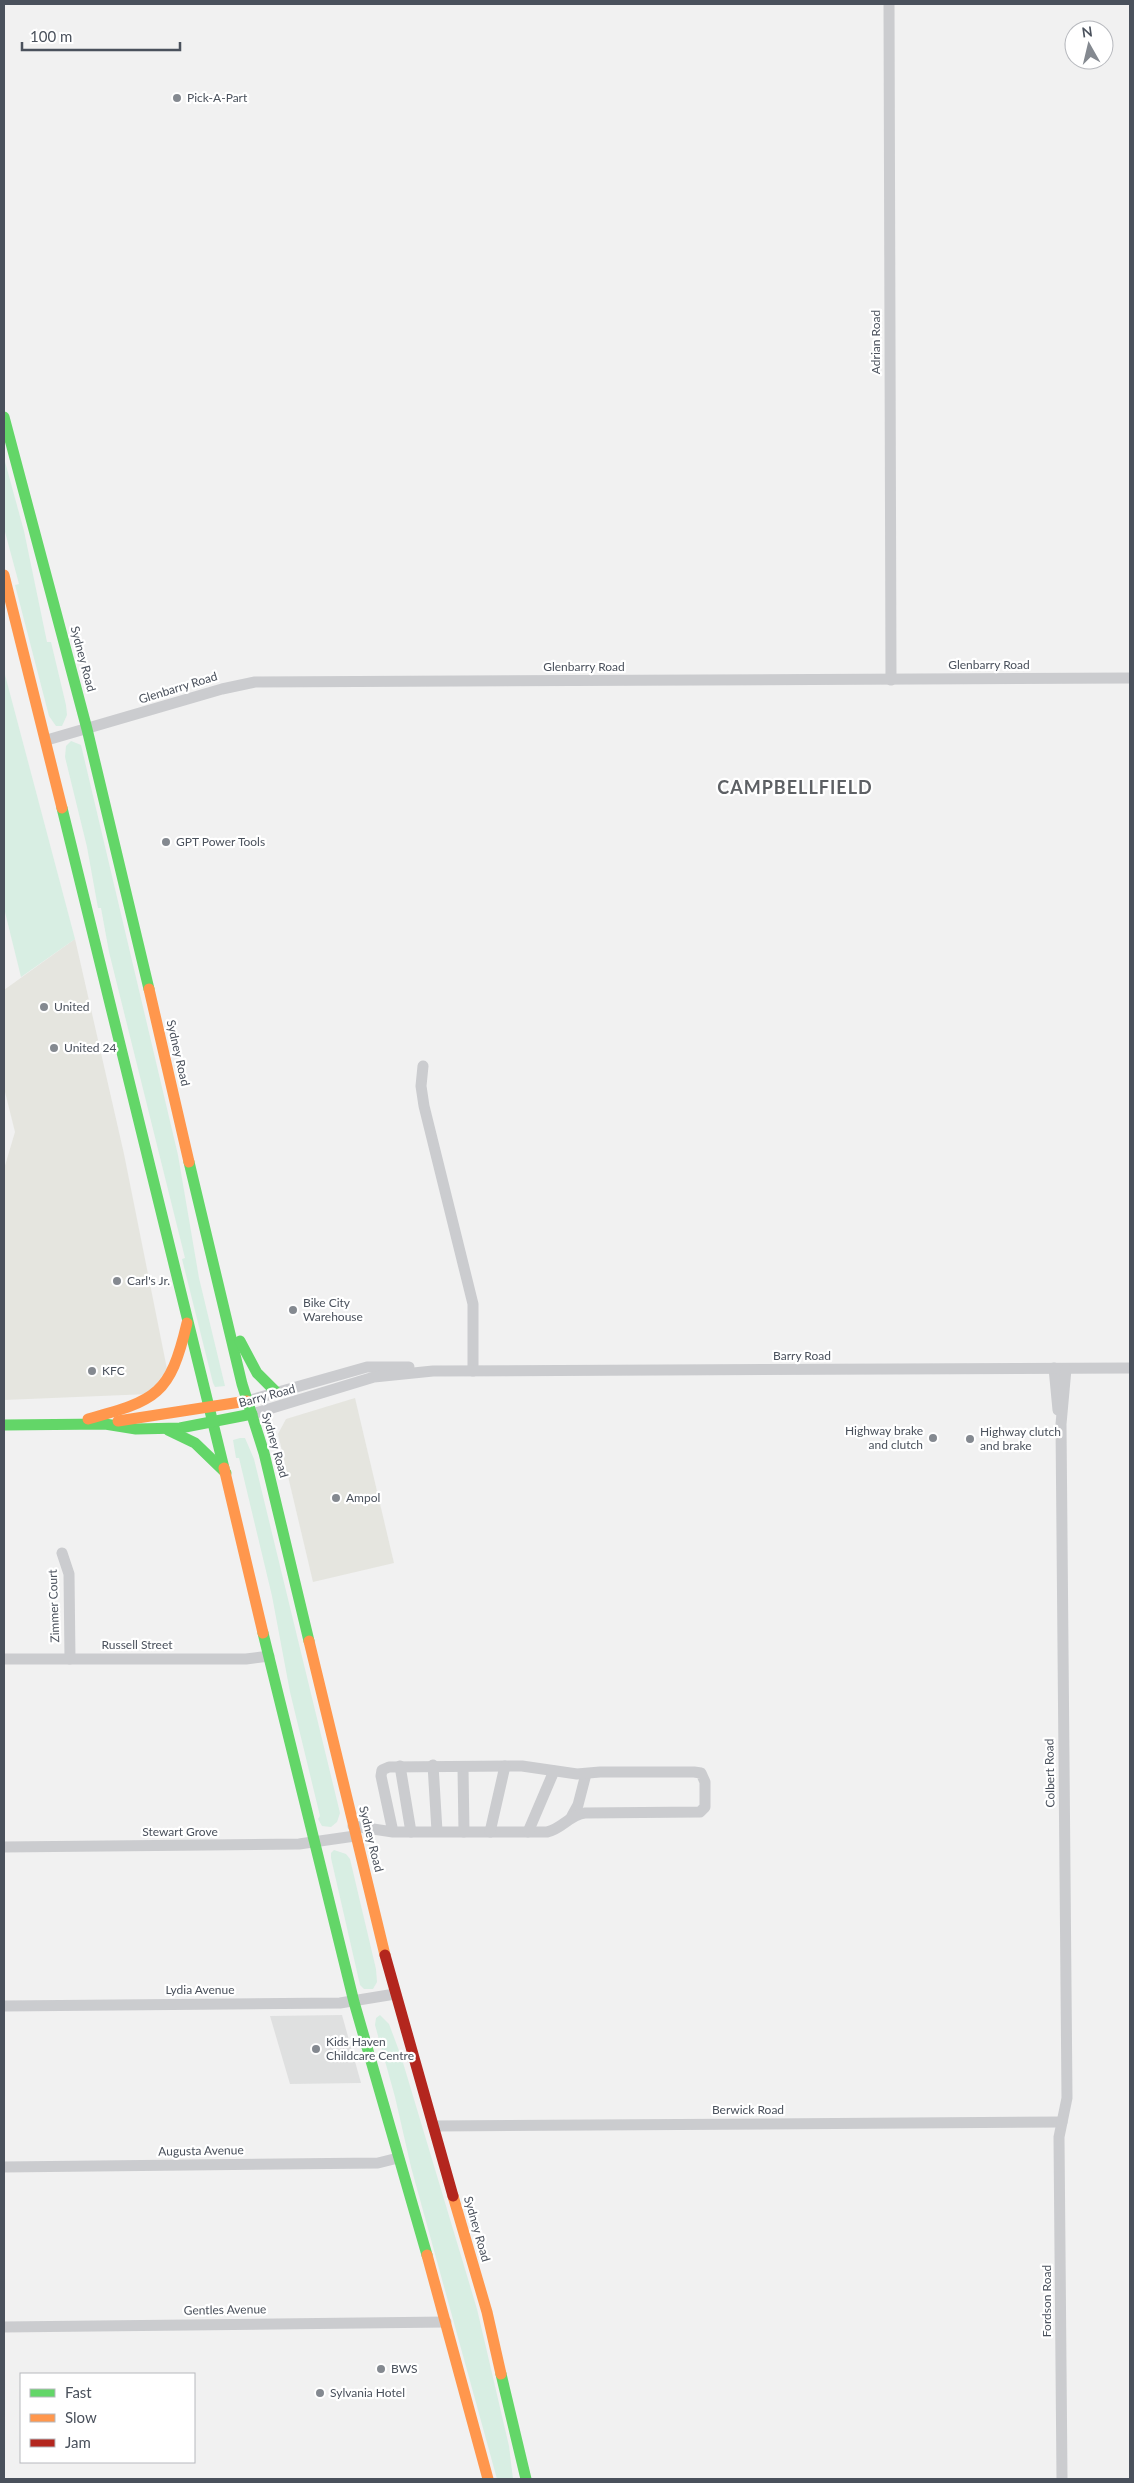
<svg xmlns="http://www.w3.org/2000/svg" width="1134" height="2483" font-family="Lato,sans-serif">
  <rect width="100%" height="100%" fill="#f1f1f1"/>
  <g fill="#e5e5df">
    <polygon points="75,939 124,1154 167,1369 149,1394 4,1400 4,1169 15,1132 4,1088 4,990"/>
    <polygon points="355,1398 394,1563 313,1582 278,1434 286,1419"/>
  </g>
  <polygon fill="#dfe0e0" points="342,2015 361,2083 290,2084 270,2016"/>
  <g fill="#d8eee3">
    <polygon points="4,458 24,531 47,642 51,642 66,705 67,715 62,726 56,726 49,716 15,585 19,584 4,528"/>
    <polygon points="4,671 75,939 21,977 4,908"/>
    <polygon points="71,741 81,745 178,1155 199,1278 225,1386 215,1387 213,1383 182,1259 185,1258 109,952 101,908 98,908 87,847 65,757 66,746"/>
    <polygon points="240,1438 245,1438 254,1459 340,1813 337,1822 331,1827 322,1826 318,1819 320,1816 290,1692 272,1596 239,1458 236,1458 233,1440"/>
    <polygon points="334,1850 346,1854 350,1859 376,1969 377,1982 373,1989 364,1989 360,1985 331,1858 331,1853"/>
    <polygon points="380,2015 389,2024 401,2056 477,2309 509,2446 513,2479 497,2479 411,2167 395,2097 375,2025 376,2018"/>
  </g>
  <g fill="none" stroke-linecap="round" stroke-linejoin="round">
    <g stroke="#cbcccf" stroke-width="11">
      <polyline points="889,4 891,680"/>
      <polyline points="47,740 222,689 255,682 1130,678"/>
      <polyline points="423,1066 421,1086 424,1106 473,1304 473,1371"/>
      <polyline points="1054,1368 1058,1410"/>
      <polyline points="247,1401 367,1367 409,1367"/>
      <polyline points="252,1414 374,1377 433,1371 1130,1368"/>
      <polyline points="62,1553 69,1574 70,1659"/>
      <polyline points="4,1659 246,1659 269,1656"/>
      <polyline points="433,1765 437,1831"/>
      <polyline points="400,1766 411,1832"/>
      <polyline points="463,1768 464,1832"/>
      <polyline points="572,1816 578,1805 586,1774"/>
      <path d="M 353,1826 L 393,1832 L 547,1832 C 562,1829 569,1815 585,1813 L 700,1812 L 705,1807 L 705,1782 L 701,1773 L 694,1772 L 600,1772 L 577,1774 L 522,1766 L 389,1767 L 382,1770 L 381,1776 L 393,1832"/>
      <polyline points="490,1832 505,1766"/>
      <polyline points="528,1832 554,1771"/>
      <polyline points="4,1847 299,1844 355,1836"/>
      <polyline points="4,2006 340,2003 395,1994"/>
      <polyline points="433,2126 1062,2122"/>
      <polyline points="4,2167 378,2163 398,2158"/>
      <polyline points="4,2327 446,2322"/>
      <polyline points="1062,2479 1059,2137 1067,2098 1061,1424 1066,1369"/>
    </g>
    <g stroke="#63d668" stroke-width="11">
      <polyline points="4,417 87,729 149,989"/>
      <polyline points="62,808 224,1468"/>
      <polyline points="189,1162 242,1384 264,1453 309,1641"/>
      <polyline points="240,1341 257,1373 277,1393"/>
      <polyline points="4,1425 105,1424 136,1429 180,1428 252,1414"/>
      <polyline points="168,1430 195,1443 226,1473"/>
      <polyline points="263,1633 354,2002 427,2255"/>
      <polyline points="501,2374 526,2479"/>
    </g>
    <g stroke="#ff974d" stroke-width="11">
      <polyline points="4,575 62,808"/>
      <polyline points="149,989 189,1162"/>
      <path d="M 88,1419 C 157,1400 170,1395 187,1323"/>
      <polyline points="118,1421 247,1401"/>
      <polyline points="224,1468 263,1633"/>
      <polyline points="309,1641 385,1955"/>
      <polyline points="453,2196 487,2312 501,2374"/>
      <polyline points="427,2255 488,2479"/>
    </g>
    <polyline stroke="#b3261e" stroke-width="11" points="385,1955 453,2196"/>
  </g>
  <g fill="#848990" stroke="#fff" stroke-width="2">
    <circle cx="177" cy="98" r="5"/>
    <circle cx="166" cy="842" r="5"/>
    <circle cx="44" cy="1007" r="5"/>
    <circle cx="54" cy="1048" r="5"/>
    <circle cx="117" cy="1281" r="5"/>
    <circle cx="293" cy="1310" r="5"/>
    <circle cx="92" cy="1371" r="5"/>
    <circle cx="933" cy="1438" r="5"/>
    <circle cx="970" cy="1439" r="5"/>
    <circle cx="336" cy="1498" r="5"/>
    <circle cx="316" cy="2049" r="5"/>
    <circle cx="381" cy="2369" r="5"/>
    <circle cx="320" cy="2393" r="5"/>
  </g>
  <g text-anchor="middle" stroke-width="4.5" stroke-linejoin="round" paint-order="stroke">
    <g font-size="12" fill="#4a515c" stroke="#fff" text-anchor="start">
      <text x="187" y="102">Pick-A-Part</text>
      <text x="176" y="846">GPT Power Tools</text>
      <text x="54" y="1011">United</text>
      <text x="64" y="1052">United 24</text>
      <text x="127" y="1285">Carl's Jr.</text>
      <text x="303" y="1307">Bike City<tspan x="303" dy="14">Warehouse</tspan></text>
      <text x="102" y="1375">KFC</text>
      <text x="923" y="1435" text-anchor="end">Highway brake<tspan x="923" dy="14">and clutch</tspan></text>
      <text x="980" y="1436">Highway clutch<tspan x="980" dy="14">and brake</tspan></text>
      <text x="346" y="1502">Ampol</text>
      <text x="326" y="2046">Kids Haven<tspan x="326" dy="14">Childcare Centre</tspan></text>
      <text x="391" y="2373">BWS</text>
      <text x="330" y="2397">Sylvania Hotel</text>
    </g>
    <g font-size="12" fill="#4a515c" stroke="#fff">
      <text transform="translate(876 342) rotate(-90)" y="4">Adrian Road</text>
      <text transform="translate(83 659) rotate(75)" y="4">Sydney Road</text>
      <text x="989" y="669">Glenbarry Road</text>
      <text x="584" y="671">Glenbarry Road</text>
      <text transform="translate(178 688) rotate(-17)" y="4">Glenbarry Road</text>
      <text transform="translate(178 1053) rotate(77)" y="4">Sydney Road</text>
      <text x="802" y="1360">Barry Road</text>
      <text transform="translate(267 1396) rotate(-15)" y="4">Barry Road</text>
      <text transform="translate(275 1445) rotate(74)" y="4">Sydney Road</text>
      <text transform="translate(54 1606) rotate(-92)" y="4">Zimmer Court</text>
      <text x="137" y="1649">Russell Street</text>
      <text transform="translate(1050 1773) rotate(-91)" y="4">Colbert Road</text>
      <text x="180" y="1836">Stewart Grove</text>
      <text transform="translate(371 1839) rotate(76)" y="4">Sydney Road</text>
      <text x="200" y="1994">Lydia Avenue</text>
      <text x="748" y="2114">Berwick Road</text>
      <text transform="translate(201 2151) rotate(-1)" y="4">Augusta Avenue</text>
      <text transform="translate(477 2229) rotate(74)" y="4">Sydney Road</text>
      <text transform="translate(1047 2301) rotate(-90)" y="4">Fordson Road</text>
      <text transform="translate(225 2310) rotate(-1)" y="4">Gentles Avenue</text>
    </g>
    <g font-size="18" font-weight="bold" letter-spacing="1" fill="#5d6064" stroke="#fff">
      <text x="795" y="794">CAMPBELLFIELD</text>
    </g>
  </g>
  <rect width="1134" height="2483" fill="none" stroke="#4a515c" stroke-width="10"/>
  <rect x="20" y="2373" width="175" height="90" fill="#ffffff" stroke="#b7b9be"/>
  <rect x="30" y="2389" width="25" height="8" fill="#63d668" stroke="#b7b9be"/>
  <text x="65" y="2398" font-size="15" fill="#4a515c">Fast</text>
  <rect x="30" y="2414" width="25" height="8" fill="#ff974d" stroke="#b7b9be"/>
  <text x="65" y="2423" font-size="15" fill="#4a515c">Slow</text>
  <rect x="30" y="2439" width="25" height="8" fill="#b3261e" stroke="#b7b9be"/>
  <text x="65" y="2448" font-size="15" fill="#4a515c">Jam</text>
  <g transform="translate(1089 45) rotate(352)"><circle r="24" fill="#ffffff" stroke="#b7b9be"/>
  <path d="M0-4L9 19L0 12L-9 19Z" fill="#848990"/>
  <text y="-8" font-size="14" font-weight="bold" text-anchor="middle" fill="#4a515c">N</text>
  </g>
  <path d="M22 42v8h158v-8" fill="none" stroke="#4a515c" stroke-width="2.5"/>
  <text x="30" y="42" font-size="15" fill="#4a515c" stroke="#ffffff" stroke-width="4" paint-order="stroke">100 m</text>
</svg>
